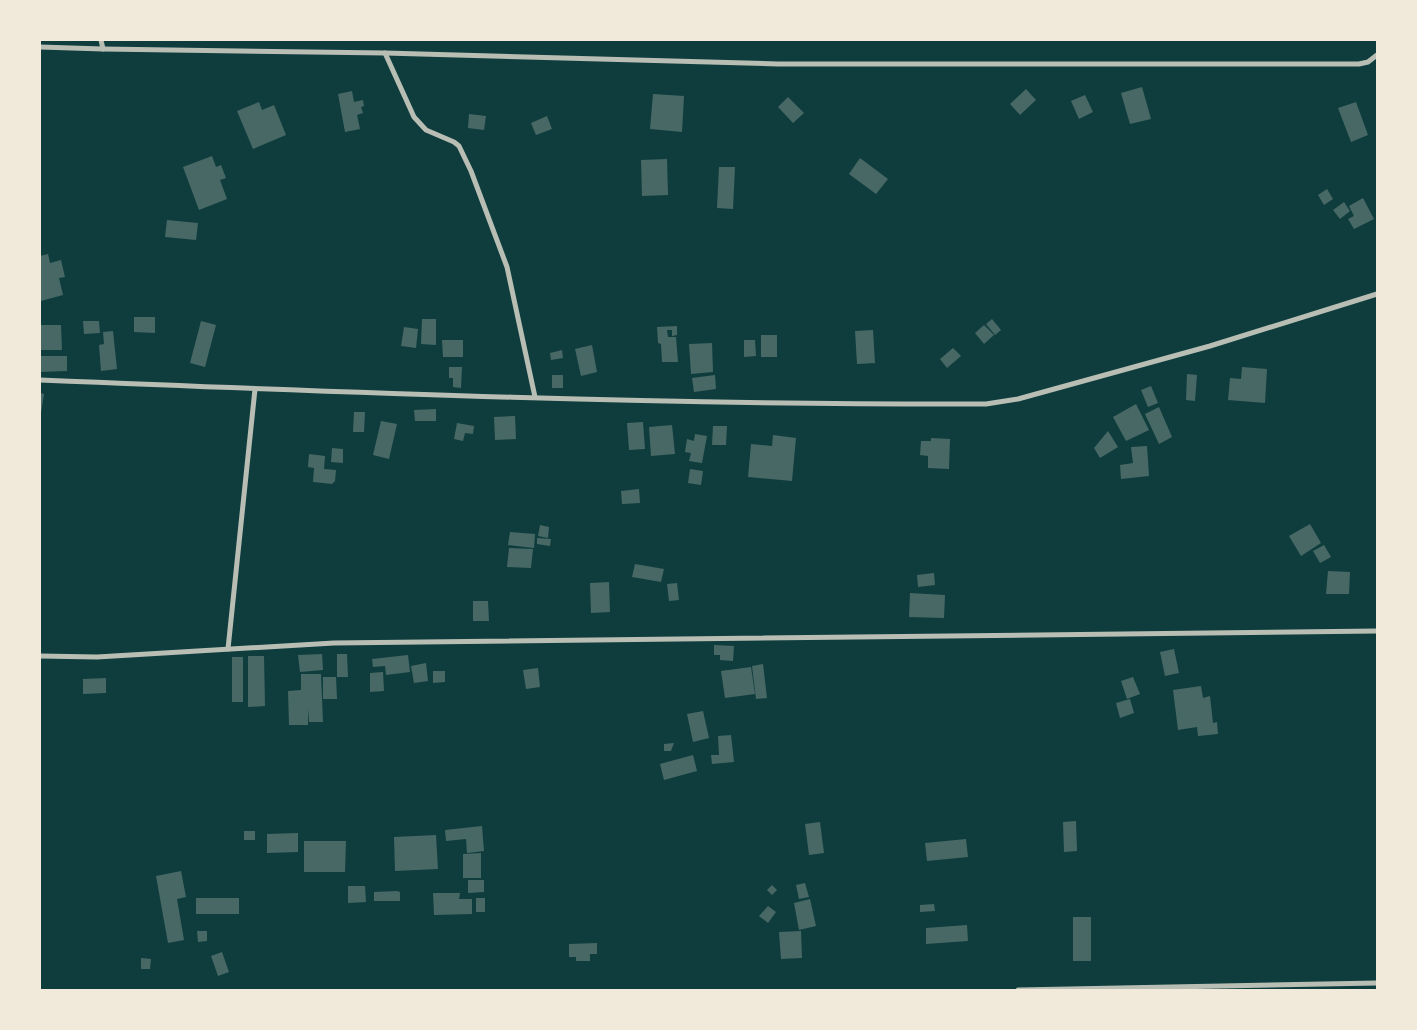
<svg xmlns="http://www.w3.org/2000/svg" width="1417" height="1030" font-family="Jost,sans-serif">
  <rect width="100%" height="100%" fill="#0f3d3e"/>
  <g fill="#486865">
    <polygon points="1142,87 1151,119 1130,124 1121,93"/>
    <polygon points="1026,89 1036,100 1020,115 1010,104"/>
    <polygon points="352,91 354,102 363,100 364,106 361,107 363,113 357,115 360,129 345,132 338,94"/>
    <polygon points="653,94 684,96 682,132 650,129"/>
    <polygon points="1085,95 1093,112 1079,119 1071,101"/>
    <polygon points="788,97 804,113 793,123 778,107"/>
    <polygon points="259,102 262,110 274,105 286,135 253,149 237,111"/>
    <polygon points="1356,102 1368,135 1351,142 1338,108"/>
    <polygon points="469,114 486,116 484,130 468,128"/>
    <polygon points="547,116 552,129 536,135 531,123"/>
    <polygon points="212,156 216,167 221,165 226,178 220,180 227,199 199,210 183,167"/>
    <polygon points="860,158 888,179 876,194 849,174"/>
    <polygon points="667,159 668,195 642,196 641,160"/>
    <polygon points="719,167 735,167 733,209 717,208"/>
    <polygon points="1327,189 1333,199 1324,205 1318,195"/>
    <polygon points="1363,198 1374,219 1354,229 1348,219 1354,216 1349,206"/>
    <polygon points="1344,202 1350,211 1340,219 1333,210"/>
    <polygon points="167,220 198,223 196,240 165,237"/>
    <polygon points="48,254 50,263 61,260 65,277 59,278 63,295 41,301 40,256"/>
    <polygon points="134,317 155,317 155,333 134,332"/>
    <polygon points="422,319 436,319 436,345 421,344"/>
    <polygon points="992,319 1001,330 995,335 986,324"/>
    <polygon points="83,321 99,321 100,333 84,334"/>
    <polygon points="201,321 216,325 205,367 190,363"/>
    <polygon points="40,325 61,325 62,350 40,350"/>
    <polygon points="984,325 994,335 984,344 975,333"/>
    <polygon points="677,326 677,335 672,336 672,330 667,330 668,337 676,337 678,362 662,362 661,344 658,343 657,327"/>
    <polygon points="404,327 418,329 416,348 401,346"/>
    <polygon points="873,330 875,363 857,364 855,331"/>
    <polygon points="113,331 117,369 101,371 99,345 104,344 103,332"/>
    <rect x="761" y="335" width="16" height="22"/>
    <polygon points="442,340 463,340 463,357 443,357"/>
    <polygon points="744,340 755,340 756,356 744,357"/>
    <polygon points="712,343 713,372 691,374 689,344"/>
    <polygon points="592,345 597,372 581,376 575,349"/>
    <polygon points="953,348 961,356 947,368 940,359"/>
    <polygon points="562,350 563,358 551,360 550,353"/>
    <polygon points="40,356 67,356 67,371 40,372"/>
    <polygon points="449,367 462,367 461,388 453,387 453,378 449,378"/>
    <polygon points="1242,367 1267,369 1265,403 1228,400 1230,378 1241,379"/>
    <polygon points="1187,374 1197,375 1195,401 1186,400"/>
    <rect x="552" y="375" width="11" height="13"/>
    <polygon points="715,375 716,389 694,392 692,378"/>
    <polygon points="1151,386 1158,403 1148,407 1141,390"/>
    <polygon points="40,393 44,394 41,413 40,413"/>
    <polygon points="1136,404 1149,430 1126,441 1113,417"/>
    <polygon points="1159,407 1172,437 1159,444 1145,414"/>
    <polygon points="436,409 436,421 415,421 414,410"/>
    <polygon points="354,412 365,412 364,432 353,432"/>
    <polygon points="515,416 516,439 495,440 494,417"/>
    <polygon points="381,421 397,424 389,459 373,455"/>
    <polygon points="643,422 645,449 629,450 627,423"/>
    <polygon points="457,423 474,426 473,434 465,433 463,441 454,439"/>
    <polygon points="672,425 675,454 651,456 649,427"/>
    <polygon points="713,426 727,426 726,445 712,445"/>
    <polygon points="1108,431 1118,447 1100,458 1094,448"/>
    <polygon points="695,434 707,436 702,463 689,461 691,453 685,452 687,439 694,441"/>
    <polygon points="773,435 796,438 792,481 748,477 751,444 772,446"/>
    <polygon points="931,438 950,439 949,469 928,468 928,456 920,455 921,441 931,441"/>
    <polygon points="1147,446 1149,476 1121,479 1120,465 1133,463 1131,447"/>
    <polygon points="332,448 343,449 343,463 331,462"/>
    <polygon points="309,454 325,456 324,469 336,470 335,481 332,484 313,482 314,468 308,467"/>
    <polygon points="690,469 703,471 701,485 688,483"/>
    <polygon points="639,489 640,503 622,504 621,491"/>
    <polygon points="1310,524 1321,543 1301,556 1289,536"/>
    <polygon points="540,525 549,527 548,538 538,536"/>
    <polygon points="510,532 535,534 534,548 508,545"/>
    <polygon points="537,538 551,539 550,546 537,544"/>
    <polygon points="1324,545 1331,557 1320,563 1313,551"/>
    <polygon points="509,548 533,549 531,568 507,567"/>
    <polygon points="635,564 664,569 661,582 632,577"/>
    <polygon points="1328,571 1350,572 1349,594 1326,594"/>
    <polygon points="934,573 935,585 918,587 917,575"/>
    <polygon points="609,582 610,612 591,613 590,583"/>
    <polygon points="677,583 679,600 669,601 667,584"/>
    <polygon points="910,593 945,595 944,618 909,617"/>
    <polygon points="473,601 488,601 489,621 473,621"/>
    <polygon points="714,645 734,646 733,661 720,660 720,655 714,655"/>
    <polygon points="1174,649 1179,673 1165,676 1160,652"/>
    <polygon points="322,654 323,670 300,672 298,655"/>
    <polygon points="337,654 347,654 348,677 337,677"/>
    <polygon points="408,655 410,672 386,675 385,666 373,667 372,659"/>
    <polygon points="248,656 264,656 265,706 248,707"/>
    <rect x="232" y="657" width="11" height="45"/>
    <polygon points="426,663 428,681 414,683 411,666"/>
    <polygon points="763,664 767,698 756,699 752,666"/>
    <polygon points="751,667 755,694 725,698 721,671"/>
    <polygon points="538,668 540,687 526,689 523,670"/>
    <polygon points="433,671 445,671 445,682 433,683"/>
    <polygon points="383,672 384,691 370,692 370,673"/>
    <polygon points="301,674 321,674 323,722 309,722 308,708 308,725 289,725 288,691 301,690"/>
    <polygon points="323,677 336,677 337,699 323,699"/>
    <polygon points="1133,677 1140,694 1127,699 1121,681"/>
    <polygon points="106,678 106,693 83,694 83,679"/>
    <polygon points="1201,686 1203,698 1210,696 1213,723 1217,722 1218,734 1198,736 1197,727 1178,730 1173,690"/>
    <polygon points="1130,699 1134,713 1120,718 1116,703"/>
    <polygon points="703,711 709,738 693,742 687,714"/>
    <polygon points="731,735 734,762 712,764 711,755 719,755 718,736"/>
    <polygon points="674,743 671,751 664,751 664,744"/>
    <polygon points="693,755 697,771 664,780 660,764"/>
    <polygon points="1076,821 1077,851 1064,852 1063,822"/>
    <polygon points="820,822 824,853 809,855 805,824"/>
    <polygon points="482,826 484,851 467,853 466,839 446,841 445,830"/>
    <rect x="244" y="831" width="11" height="9"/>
    <polygon points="298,833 298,852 267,853 267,834"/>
    <polygon points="436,835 438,869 395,871 394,837"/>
    <polygon points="966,839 968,857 927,861 925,843"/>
    <polygon points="304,841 346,841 345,872 304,872"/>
    <polygon points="481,853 481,878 463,878 463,854"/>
    <polygon points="181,871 186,897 177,899 184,940 168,943 156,876"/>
    <polygon points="468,880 484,880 484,892 468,893"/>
    <polygon points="805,883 809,897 799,899 796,885"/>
    <polygon points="772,885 777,890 772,895 767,890"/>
    <polygon points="348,886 365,886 366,902 348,903"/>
    <polygon points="397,891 400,892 400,901 374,901 374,892"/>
    <polygon points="433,893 460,893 459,899 472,899 472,914 434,915"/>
    <rect x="196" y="898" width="43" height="16"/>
    <rect x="476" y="898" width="9" height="14"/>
    <polygon points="810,899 816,926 799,930 794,903"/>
    <polygon points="934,904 935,911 920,912 920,905"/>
    <polygon points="768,906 776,912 768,923 759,916"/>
    <rect x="1073" y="917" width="18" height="44"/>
    <polygon points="967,925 968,941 926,944 926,928"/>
    <polygon points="197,931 207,931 207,941 198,942"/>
    <polygon points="801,931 802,958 781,959 779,932"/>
    <polygon points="597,943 597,954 590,954 590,961 576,961 576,957 569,957 569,944"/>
    <polygon points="222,952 229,972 218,976 211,956"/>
    <polygon points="141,958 151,959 150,969 141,969"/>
  </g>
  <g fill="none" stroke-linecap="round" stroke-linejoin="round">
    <g stroke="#b8beb3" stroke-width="5">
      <polyline points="101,40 103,49"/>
      <polyline points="40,47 103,49 385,53 778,64 1359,64 1368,62 1377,55"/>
      <polyline points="385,53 414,117 426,130 454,142 459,146 471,171 507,267 535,397"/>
      <path d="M 40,380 C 355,393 670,405 986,404 L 1018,399 L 1210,346 L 1377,294"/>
      <polyline points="228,649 255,389"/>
      <polyline points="40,656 97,657 334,643 1377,631"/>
      <polyline points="1018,990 1377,983"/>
    </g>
  </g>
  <rect width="1417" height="1030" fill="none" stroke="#f1e9da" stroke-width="82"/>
</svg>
